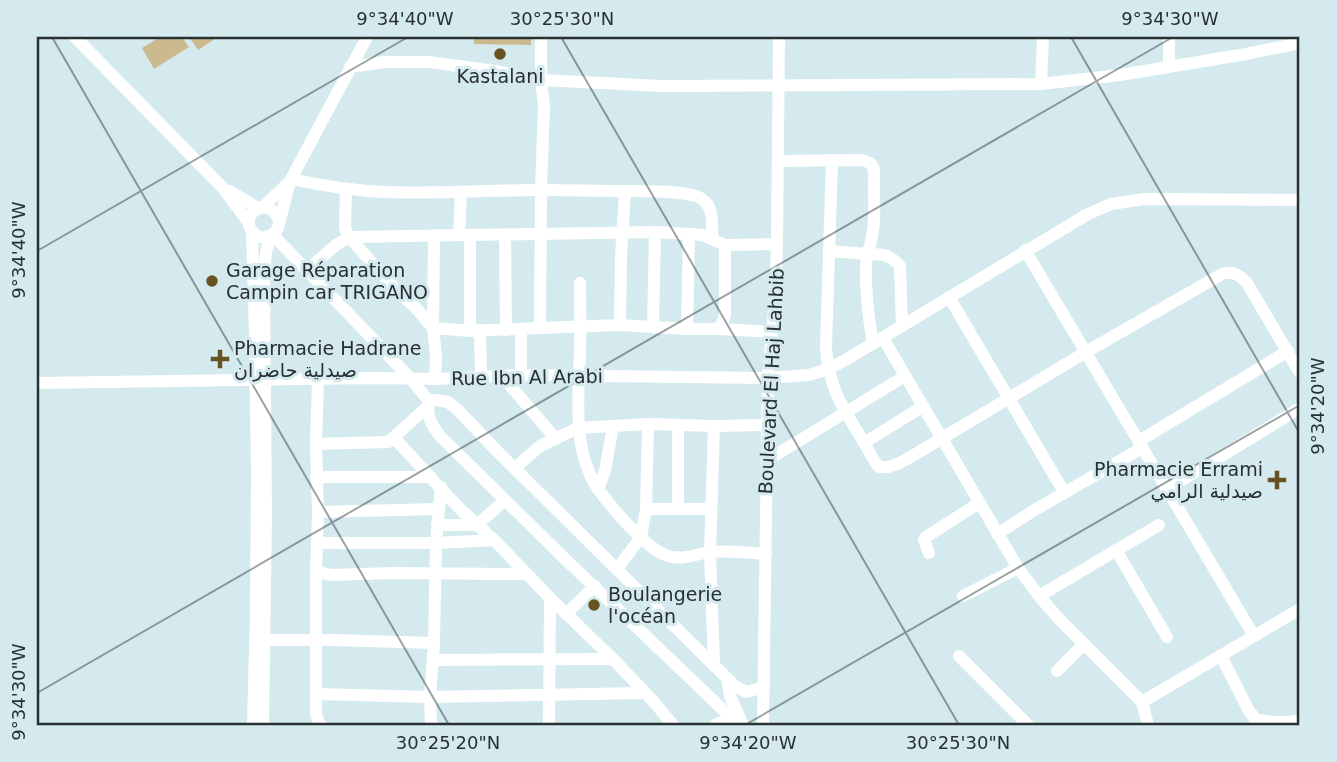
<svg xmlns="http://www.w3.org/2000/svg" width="1337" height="762" font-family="'DejaVu Sans','Noto Sans Arabic',sans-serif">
  <rect width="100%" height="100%" fill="#d5eaef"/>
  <g fill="#ccba8f">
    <polygon points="160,37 182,37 189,47 154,69 142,48"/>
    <polygon points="189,37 218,37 198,50"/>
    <polygon points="474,37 531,37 531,45 474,44"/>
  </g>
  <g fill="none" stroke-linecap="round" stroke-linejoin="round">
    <g stroke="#fff" stroke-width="12">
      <polyline points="75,37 222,187 249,223"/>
      <polyline points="1169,37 1169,66"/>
      <polyline points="350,67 384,62 429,62 495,71 541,80 661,86 1041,84 1120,75 1246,54 1300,43"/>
      <polyline points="1041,84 1043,37"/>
      <path d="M 832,160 L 826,347 C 828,385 842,407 862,439 C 868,448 872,459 879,467 C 894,469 906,459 919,452 L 1086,352 L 1224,273 C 1234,272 1240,275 1247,283 L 1300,373"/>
      <path d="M 778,161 L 862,160 C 869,162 872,163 874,170 C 873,198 878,228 867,254 L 829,251"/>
      <path d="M 292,179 C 323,186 355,191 387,192 C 439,194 490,190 542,190 C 569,190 596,191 622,191 C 639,191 689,190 702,199 C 714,207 712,225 712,238"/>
      <polyline points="346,189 345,228 349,237 398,292 416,308 433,328 470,331 540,328 541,190 544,106 541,80 541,37"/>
      <polyline points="229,191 258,208"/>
      <polyline points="625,191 621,256 620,325 687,329 713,329 721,327 725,315 725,245"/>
      <polyline points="263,207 290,181"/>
      <path d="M 279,222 C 270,188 229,221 260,237 C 268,238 274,235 278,228 L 290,181 L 367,37"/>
      <polyline points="252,231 255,336 257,474 256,612 253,725"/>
      <polyline points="689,234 703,235 725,245 777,244"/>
      <path d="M 273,235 L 410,378 L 429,401 C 426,416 431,424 440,436 L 562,556 L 739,725"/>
      <polyline points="459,235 461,192"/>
      <polyline points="505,235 506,330"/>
      <polyline points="434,236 433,328 436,356 435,379"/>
      <polyline points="1025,250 1254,636"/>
      <polyline points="306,271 336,245 349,237 655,232 689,234 687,329"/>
      <path d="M 580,283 C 580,305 581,327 580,349 C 579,396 571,448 598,489"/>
      <polyline points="949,297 1064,492"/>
      <polyline points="653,327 655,232"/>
      <polyline points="540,328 620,325"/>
      <polyline points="521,329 521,375"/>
      <polyline points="719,329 772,332"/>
      <polyline points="480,330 481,377"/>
      <polyline points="470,331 470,236"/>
      <polyline points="883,338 1018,568 1039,596 1059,619 1142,702 1148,725"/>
      <path d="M 873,344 C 868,314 864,284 867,254 C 883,254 889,254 900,266 L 902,326"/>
      <polyline points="502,376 556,439"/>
      <polyline points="318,380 316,444 318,512 316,572 331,575 393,573 526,574"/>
      <polyline points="37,383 373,378 435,379 521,375 768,378 809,375 828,369 847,359 1088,214 1111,204 1144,199 1300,200"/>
      <polyline points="429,401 435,400 442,401 448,402 457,409 496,450 735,686 746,692 764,687"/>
      <polyline points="648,424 646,509 711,509"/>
      <path d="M 613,426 L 605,471 L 598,489 C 611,507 647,550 668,556 C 683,561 697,553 711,552 C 729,550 748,553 766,554"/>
      <polyline points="714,426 767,425"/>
      <polyline points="393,438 428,406"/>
      <polyline points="1139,441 1288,351"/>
      <polyline points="864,443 922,407"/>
      <polyline points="316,444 388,442 393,438 396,440 460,509 494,540 550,598 613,659 654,702 673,725"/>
      <polyline points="766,461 905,376"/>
      <polyline points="515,468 540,446 578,428 648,424 714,426 710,552 714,665"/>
      <polyline points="316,477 431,477"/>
      <polyline points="1166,490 1300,408"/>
      <polyline points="678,508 678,426"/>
      <polyline points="318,512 438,509"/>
      <polyline points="437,524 446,525 477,525 505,500"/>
      <polyline points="997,534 1033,511 1142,448"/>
      <polyline points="318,543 436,543 494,540"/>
      <polyline points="1116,550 1167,637"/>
      <polyline points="929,553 924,540 926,537 979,503"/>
      <polyline points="617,569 641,537 646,509"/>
      <polyline points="316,572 316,713 318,721 321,725"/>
      <polyline points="963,596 1018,568"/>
      <polyline points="1039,596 1159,525"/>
      <polyline points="566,614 595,586"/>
      <polyline points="265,640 333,640 434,643 430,697 431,725"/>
      <polyline points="434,643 436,543 441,487"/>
      <polyline points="959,656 1028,725"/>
      <path d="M 1221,656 L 1248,709 L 1255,719 C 1269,722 1287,724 1300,720"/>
      <polyline points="433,660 613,659"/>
      <polyline points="1057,671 1084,644"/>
      <polyline points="727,678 730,696 743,725"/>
      <polyline points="316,694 430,697 644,693"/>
      <polyline points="1142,702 1300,609"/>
      <polyline points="263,725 266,515 264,276 266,252 271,236"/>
      <polyline points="549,725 550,598"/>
      <polyline points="715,725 732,718"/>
      <polyline points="763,725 768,378 775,299 777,244 779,37"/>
    </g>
  </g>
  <path fill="none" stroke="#283032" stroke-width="2" stroke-opacity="0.45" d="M 52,37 L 449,725M 561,37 L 959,725M 1071,37 L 1300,434M 37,251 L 408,37M 37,693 L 1173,37M 745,725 L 1300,405"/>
  <g fill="#665321" stroke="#d5eaef" stroke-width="2.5">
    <circle cx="500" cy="54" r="7"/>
    <circle cx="212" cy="281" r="7"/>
    <path d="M216.5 348.5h7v7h7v7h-7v7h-7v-7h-7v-7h7z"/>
    <path d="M1273.5 469.5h7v7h7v7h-7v7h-7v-7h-7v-7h7z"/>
    <circle cx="594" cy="605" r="7"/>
  </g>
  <g text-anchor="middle" stroke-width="6" stroke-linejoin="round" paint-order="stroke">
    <g font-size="19" fill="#283032" stroke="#d5eaef" text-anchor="start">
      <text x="500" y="83" text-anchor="middle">Kastalani</text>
      <text x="226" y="277">Garage Réparation<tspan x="226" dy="22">Campin car TRIGANO</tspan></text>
      <text x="234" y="355">Pharmacie Hadrane<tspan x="234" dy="22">صيدلية حاضران</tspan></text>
      <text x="1263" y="476" text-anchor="end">Pharmacie Errami<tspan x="1263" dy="22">صيدلية الرامي</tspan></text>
      <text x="608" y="601">Boulangerie<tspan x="608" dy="22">l'océan</tspan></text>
    </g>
    <g font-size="19" fill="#283032" stroke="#d5eaef">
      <text transform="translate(527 377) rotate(-1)" y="7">Rue Ibn Al Arabi</text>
      <text transform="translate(771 381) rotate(-87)" y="7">Boulevard El Haj Lahbib</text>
    </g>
  </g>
  <rect width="1337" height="762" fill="none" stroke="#d5eaef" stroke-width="77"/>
  <rect x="38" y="38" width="1260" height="686" fill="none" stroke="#283032" stroke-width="2.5"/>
  <g font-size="18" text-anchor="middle" fill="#283032">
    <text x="405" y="25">9°34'40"W</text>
    <text x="562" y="25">30°25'30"N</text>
    <text x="1170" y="25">9°34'30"W</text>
    <text transform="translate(19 250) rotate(-90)" y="6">9°34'40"W</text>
    <text transform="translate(1318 406) rotate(-90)" y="6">9°34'20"W</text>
    <text transform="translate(19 692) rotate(-90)" y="6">9°34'30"W</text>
    <text x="448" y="749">30°25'20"N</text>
    <text x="748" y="749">9°34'20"W</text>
    <text x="958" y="749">30°25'30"N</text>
  </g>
</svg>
